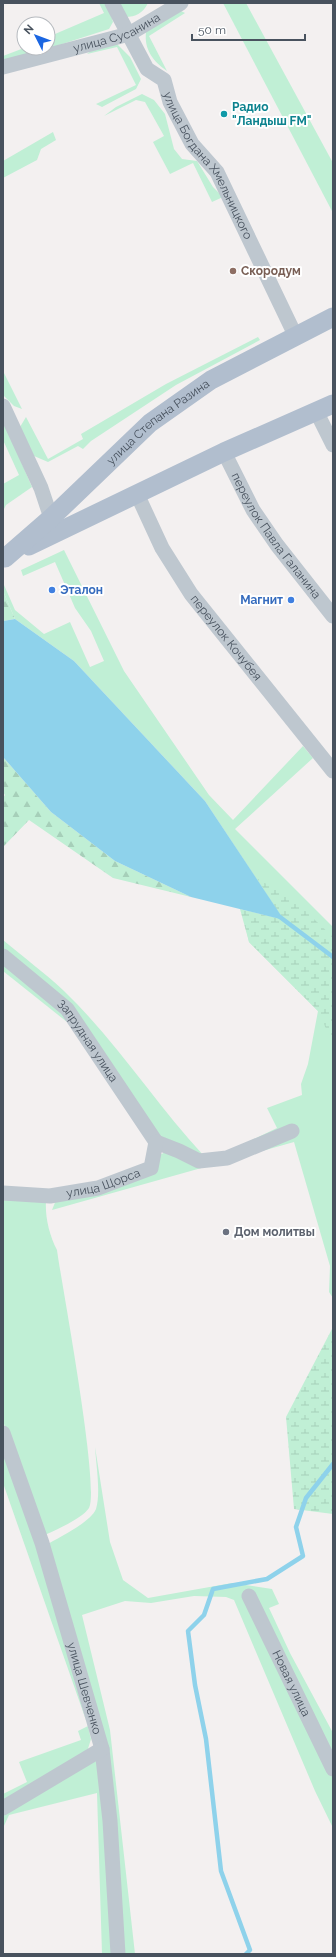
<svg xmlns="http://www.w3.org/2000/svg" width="336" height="1957" font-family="Raleway,sans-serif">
  <defs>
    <pattern id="forest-firs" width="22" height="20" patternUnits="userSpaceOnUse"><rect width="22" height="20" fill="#c0efd5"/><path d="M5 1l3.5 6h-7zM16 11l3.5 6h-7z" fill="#a6cfb9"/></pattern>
    <pattern id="wetland-marsh" width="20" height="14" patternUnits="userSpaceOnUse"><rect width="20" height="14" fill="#c0efd5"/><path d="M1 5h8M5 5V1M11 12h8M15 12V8" fill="none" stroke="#a6cfb9"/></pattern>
  </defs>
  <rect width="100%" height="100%" fill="#f3f0f0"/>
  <g fill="#c0efd5">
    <polygon points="99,3 107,3 113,22 109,29 3,63 3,56 24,48 48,48 48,37 104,13"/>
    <path d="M 116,3 L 148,3 C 143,13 136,17 125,17 Z"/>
    <polygon points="223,3 246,3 333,163 333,213"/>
    <path d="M 181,11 L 185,13 L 149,36 L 167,71 C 153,61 144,50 146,32 Z"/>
    <polygon points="115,42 130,57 141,79 136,89 102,107 96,104 136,85 117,47 87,54 98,45"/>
    <polygon points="142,94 154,100 165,114 174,149 182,159 197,161 213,187 223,197 212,202 193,163 170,174 153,142 164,136 145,102 136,100 104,116 116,107"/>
    <polygon points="53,132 56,140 41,149 37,160 3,178 3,161"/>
    <polygon points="258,337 260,340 176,385 91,441 83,449 78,446 48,462 34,456 20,427 26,417 48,459 83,439 81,434 166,384"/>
    <polygon points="3,371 22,409 14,406 4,396"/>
    <polygon points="3,420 32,487 6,505 3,511 3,484 19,475 3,440"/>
    <polygon points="64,550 124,671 209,795 233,820 303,746 313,758 235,829 333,927 333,1298 329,1292 330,1266 294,1142 233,1159 223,1154 277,1128 267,1108 302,1095 301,1084 308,1064 318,1011 249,942 242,910 283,919 205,801 74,661 15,619 3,591 4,585 15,610 44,634 70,622 90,667 104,661 91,631 75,608 55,562 23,576 21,570"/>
    <path d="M 3,940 C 23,957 45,973 64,991 C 116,1041 155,1103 204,1156 L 160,1136 L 70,1004 L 3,949 Z"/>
    <polygon points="3,961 63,1012 67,1022 3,971"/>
    <polygon points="165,1152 212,1165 52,1210 56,1200 99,1192"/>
    <path d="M 3,1196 L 46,1200 C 45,1217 49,1234 57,1250 C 62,1286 100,1487 89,1508 C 82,1519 55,1530 43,1536 L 3,1421 Z"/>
    <polygon points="3,1446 37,1546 88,1727 91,1739 86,1755 3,1804 3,1794 27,1782 19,1762 81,1740 78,1731 88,1726 3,1483"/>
    <path d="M 95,1447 L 110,1542 L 123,1580 L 148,1598 L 232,1583 L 272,1589 L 279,1604 L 269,1608 L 290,1653 L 333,1733 L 333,1761 L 246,1596 L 333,1776 L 333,1828 L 315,1791 L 234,1600 L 226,1597 L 194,1596 L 151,1603 L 125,1601 L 82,1615 L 110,1730 L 135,1954 L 125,1954 L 114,1821 L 46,1545 C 58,1538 91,1522 96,1509 C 101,1493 96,1464 95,1447 Z"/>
    <polygon points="89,1760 101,1762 114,1954 102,1954 97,1793 9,1815 3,1828 3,1812"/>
  </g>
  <g fill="url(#forest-firs)">
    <polygon points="3,591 15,619 3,621"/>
    <polygon points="3,757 51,812 115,861 191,897 113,878 29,820 3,847 3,798 5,795 3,792"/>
  </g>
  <g fill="url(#wetland-marsh)">
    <polygon points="257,878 298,904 333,937 333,1044 318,1011 249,942 240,909 283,920"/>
    <polygon points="333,1327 333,1514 294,1509 286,1417"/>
  </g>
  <polygon fill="#8ed2eb" points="15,619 74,661 205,801 284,920 191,897 115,861 51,812 3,757 3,621"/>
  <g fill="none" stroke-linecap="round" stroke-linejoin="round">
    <g stroke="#8ed2eb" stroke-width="4.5">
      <polyline points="280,917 333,957"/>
      <polyline points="246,1954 250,1950 221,1871 206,1739 195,1685 188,1631 204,1615 213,1589 267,1579 303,1556 296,1527 306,1498 333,1464"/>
    </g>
    <g stroke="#bec7cf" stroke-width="15">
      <path id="s1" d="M 112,3 L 147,69 L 164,80 L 170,102 L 192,144 L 217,172 L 296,337"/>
      <path id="s2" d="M 3,67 L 129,34 L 181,3"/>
      <polyline points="3,406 41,488 51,518"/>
      <polyline points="316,411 333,445"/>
      <path id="s3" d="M 224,452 L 253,510 L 277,545 L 333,616"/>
      <path id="s4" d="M 137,494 L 162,548 L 191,594 L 333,771"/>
      <path id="s5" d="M 3,956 L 67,1009 L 156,1142"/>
      <polyline points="156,1142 179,1151 199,1161 227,1158 292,1131"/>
      <path id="s6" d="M 3,1193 L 50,1196 L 98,1188 L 151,1168 L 156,1142"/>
      <path id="s7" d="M 3,1433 L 42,1543 L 102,1749 L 110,1821 L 118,1954"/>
      <path id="s8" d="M 249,1596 L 333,1769"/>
      <polyline points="3,1808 102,1749"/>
    </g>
    <g stroke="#b1bece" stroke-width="19">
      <polyline points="29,546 224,452 333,404"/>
      <path id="s9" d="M 5,558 L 51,518 L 150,423 L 211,380 L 333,317"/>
    </g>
  </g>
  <circle fill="#0f9aa8" stroke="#fff" stroke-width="1.5" cx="224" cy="114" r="4"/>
  <circle fill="#8d6e63" stroke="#fff" stroke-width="1.5" cx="233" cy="271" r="4"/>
  <g fill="#3f7fe0" stroke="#fff" stroke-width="1.5">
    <circle cx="52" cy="590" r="4"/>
    <circle cx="291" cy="600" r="4"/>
  </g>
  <circle fill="#6b7280" stroke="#fff" stroke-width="1.5" cx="226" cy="1232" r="4"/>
  <g text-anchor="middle" stroke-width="4" stroke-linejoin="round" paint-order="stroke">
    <g font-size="12" fill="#48525e" stroke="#fff">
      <text dy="4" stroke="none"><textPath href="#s2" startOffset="119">улица Сусанина</textPath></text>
      <text dy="4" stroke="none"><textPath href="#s1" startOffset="192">улица Богдана Хмельницкого</textPath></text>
      <text dy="4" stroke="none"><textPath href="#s9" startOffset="205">улица Степана Разина</textPath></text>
      <text dy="4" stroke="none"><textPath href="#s3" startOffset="99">переулок Павла Галанина</textPath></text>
      <text dy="4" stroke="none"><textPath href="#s4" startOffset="170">переулок Кочубея</textPath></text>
      <text dy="4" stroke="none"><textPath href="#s5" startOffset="121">Запрудная улица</textPath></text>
      <text dy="4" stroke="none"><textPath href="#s6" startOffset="102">улица Щорса</textPath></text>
      <text dy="4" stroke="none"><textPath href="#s8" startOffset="97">Новая улица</textPath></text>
      <text dy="4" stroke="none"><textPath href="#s7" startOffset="268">улица Шевченко</textPath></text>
    </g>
    <g font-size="12" font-weight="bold" fill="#0d838f" stroke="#fff" text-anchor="start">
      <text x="232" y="111">Радио<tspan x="232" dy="14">"Ландыш FM"</tspan></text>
    </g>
    <g font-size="12" font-weight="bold" fill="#785e54" stroke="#fff" text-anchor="start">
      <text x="241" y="275">Скородум</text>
    </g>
    <g font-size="12" font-weight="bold" fill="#366cbe" stroke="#fff" text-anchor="start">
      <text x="60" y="594">Эталон</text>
      <text x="283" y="604" text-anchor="end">Магнит</text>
    </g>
    <g font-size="12" font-weight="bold" fill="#5b616d" stroke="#fff" text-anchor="start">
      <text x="234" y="1236">Дом молитвы</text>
    </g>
  </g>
  <rect width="336" height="1957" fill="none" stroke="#48525e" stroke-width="8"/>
  <g transform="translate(36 36) rotate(312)"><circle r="19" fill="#ffffff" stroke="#b6babf"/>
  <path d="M0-3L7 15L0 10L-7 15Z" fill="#1b66e2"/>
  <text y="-6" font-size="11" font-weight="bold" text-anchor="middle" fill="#48525e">N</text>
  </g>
  <path d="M192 34v6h113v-6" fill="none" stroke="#48525e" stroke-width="2"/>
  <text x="198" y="34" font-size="12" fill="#48525e" stroke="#ffffff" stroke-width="3" paint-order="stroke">50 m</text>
</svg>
